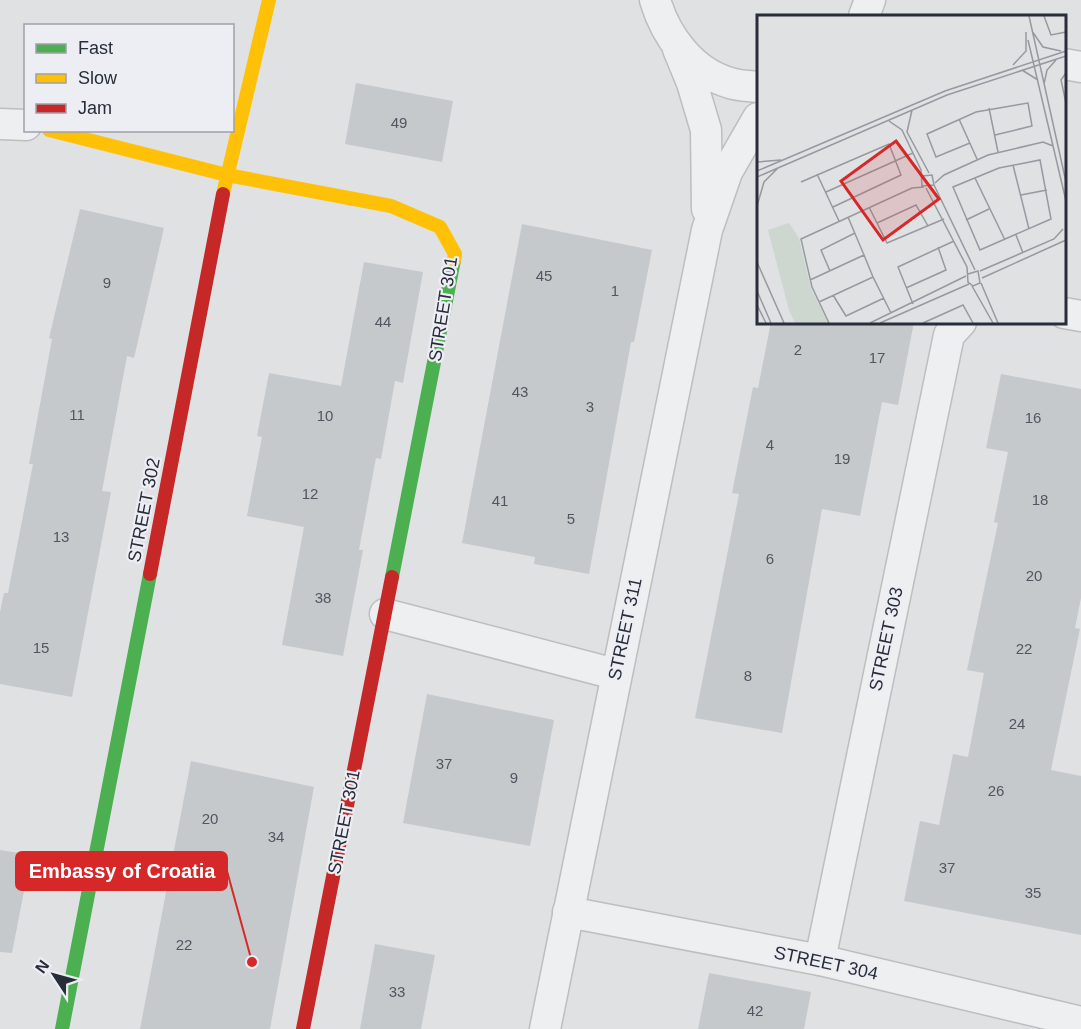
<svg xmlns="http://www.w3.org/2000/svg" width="1081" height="1029" font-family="Helvetica,sans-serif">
  <rect width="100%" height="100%" fill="#dfe1e3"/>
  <g fill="#c6c9cc">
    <polygon points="356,83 453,101 442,162 345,144"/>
    <polygon points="80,209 164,228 134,358 127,356 102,491 111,492 72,697 0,684 0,612 4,593 8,593 33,464 29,464 52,339 49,338"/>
    <polygon points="522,224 652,250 634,342 631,342 589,574 534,564 535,557 462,543"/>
    <polygon points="364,262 423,272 403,383 395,381 381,459 376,458 359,550 363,550 343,656 282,645 304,527 247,516 262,437 257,436 269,373 341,386"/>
    <polygon points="771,322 914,322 898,405 882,402 860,516 822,509 782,733 695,718 739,494 732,493 753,387 758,388"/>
    <polygon points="1001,374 1081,389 1081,598 1075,628 1080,629 1051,770 1081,776 1081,935 904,901 920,821 939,825 953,754 968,757 984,673 967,670 998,523 994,522 1008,452 986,448"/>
    <polygon points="427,694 554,720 530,846 403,823"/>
    <polygon points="191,761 314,787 270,1029 140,1029"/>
    <polygon points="0,850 31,855 12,953 0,952"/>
    <polygon points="375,944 435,955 421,1029 360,1029"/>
    <polygon points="709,973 811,992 804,1029 698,1029"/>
  </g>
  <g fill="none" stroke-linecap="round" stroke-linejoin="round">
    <defs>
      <g id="street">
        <path d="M 655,0 C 666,37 692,72 730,83 C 739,86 750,86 758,87"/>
        <polyline points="864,16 870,0"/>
        <polyline points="678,49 692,83 706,130 707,209"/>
        <polyline points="1064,64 1081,67"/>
        <polyline points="0,124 26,125"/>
        <polyline points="1064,313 1081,316"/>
        <polyline points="385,614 615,674"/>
        <polyline points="568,912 820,960 1081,1022"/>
        <polyline points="820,960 949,335 961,322"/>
        <polyline points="545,1029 707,230 727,172 758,118"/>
      </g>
    </defs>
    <use href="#street" stroke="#bcbec0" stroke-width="33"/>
    <use href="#street" stroke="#eeeff0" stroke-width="30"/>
    <g stroke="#4caf50" stroke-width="14">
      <polyline points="392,577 454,260"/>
      <polyline points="62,1029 150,574"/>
    </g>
    <g stroke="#ffc107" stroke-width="14">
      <polyline points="49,130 227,175 391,206 440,227 455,254 454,260"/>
      <polyline points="223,194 269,0"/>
    </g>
    <g stroke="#c62828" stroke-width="14">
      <polyline points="150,574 223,194"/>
      <polyline points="303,1029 392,577"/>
    </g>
  </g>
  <g text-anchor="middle" stroke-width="4.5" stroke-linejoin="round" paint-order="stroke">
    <g font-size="15" fill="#515660">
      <text x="399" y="128">49</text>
      <text x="544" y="281">45</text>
      <text x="107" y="288">9</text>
      <text x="615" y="296">1</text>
      <text x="383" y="327">44</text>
      <text x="798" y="355">2</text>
      <text x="877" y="363">17</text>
      <text x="520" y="397">43</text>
      <text x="590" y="412">3</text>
      <text x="77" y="420">11</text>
      <text x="325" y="421">10</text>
      <text x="1033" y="423">16</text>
      <text x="770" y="450">4</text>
      <text x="842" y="464">19</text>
      <text x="310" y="499">12</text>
      <text x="1040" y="505">18</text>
      <text x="500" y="506">41</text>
      <text x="571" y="524">5</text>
      <text x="61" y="542">13</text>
      <text x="770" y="564">6</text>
      <text x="1034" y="581">20</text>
      <text x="323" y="603">38</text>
      <text x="41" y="653">15</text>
      <text x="1024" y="654">22</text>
      <text x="748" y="681">8</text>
      <text x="1017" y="729">24</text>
      <text x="444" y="769">37</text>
      <text x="514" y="783">9</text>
      <text x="996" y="796">26</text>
      <text x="210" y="824">20</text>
      <text x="276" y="842">34</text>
      <text x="947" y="873">37</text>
      <text x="1033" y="898">35</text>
      <text x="184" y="950">22</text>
      <text x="397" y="997">33</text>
      <text x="755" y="1016">42</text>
    </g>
    <g font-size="18" fill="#282d3a" stroke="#eceef3">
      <text transform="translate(443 309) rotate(-81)" y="6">STREET 301</text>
      <text transform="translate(144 510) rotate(-79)" y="6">STREET 302</text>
      <text transform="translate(625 629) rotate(-78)" y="6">STREET 311</text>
      <text transform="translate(886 639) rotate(-78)" y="6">STREET 303</text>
      <text transform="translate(344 822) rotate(-79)" y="6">STREET 301</text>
      <text transform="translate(826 963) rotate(12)" y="6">STREET 304</text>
    </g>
  </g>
  <g transform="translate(757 15)">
    <rect width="309" height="309" fill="#dfe1e3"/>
    <path d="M 32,208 L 42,223 L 54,274 L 71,308 L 38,308 L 32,295 L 11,215 Z" fill="#ced7cf"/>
    <path fill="none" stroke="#96999f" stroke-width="1.5" d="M 272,1 L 309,167M 287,1 L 294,20 L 309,17M 275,16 L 286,32 L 304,36M 271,25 L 309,186M 256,50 L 269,36 L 269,17M 265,55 L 281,65M 309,58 L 304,65 L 309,88M 287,69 L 290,55 L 299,45M 232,93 L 241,137M 155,95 L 150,117 L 172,158M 202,104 L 220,144M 132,106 L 145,115 L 164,155 L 165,171 L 177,170 L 175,160 L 165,161M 213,128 L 179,142 L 170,119 L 219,97 L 271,88 L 275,111 L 238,120M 283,145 L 294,204 L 223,235 L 196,172 L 242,153 ZM 0,147 L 24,145M 256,150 L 272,214M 0,156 L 188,76 L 309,36M 60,159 L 82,206M 0,162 L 190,80 L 309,41M 218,163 L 248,225M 44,167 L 132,129 L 144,160 L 76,192M 178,168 L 187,160 L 231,140 L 286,127 L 296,131M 177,170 L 218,255M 169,173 L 210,252 L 211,267 L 216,271 L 223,268 L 221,256 L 211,259M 69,177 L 156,138M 264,180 L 290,175M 0,191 L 7,167 L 21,153M 112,192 L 130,228 L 187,204M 209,205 L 232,194M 120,208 L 159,190 L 171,211M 259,220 L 266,238M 107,240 L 116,262M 0,247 L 27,308M 73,256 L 64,235 L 98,218M 223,256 L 297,224 L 306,214M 225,263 L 309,225M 53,265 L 107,240 L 91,202M 224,268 L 241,308M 215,271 L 236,308M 149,273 L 189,255 L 181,232M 0,276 L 14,308M 76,280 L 89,301 L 127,283M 62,287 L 116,262 L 134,298M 156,289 L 141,252 L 197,226M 0,290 L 9,308M 72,308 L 55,272 L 44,224 L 155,173 L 167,172M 113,308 L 209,261M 123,308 L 212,269M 166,308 L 206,290 L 216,308"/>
    <path fill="#d62828" fill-opacity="0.15" stroke="#d62828" stroke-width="3" d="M 139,126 L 182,184 L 126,225 L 84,166 Z"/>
    <rect width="309" height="309" fill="none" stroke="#282d3a" stroke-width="3"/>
  </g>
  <path fill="none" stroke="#d62828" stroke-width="2" d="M252 962L227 871"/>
  <circle fill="#d62828" stroke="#eceef3" stroke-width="2" cx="252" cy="962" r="6"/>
  <rect fill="#d62828" stroke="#d62828" stroke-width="2" x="16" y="852" width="211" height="38" rx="6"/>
  <g font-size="20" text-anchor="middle" font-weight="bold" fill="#fff">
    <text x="122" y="878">Embassy of Croatia</text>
  </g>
  <rect x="24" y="24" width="210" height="108" fill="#eceef3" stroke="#9ea1a9" stroke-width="1.5"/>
  <rect x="36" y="44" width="30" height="9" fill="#4caf50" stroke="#9ea1a9" stroke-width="1.5"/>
  <text x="78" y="54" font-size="18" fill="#282d3a">Fast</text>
  <rect x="36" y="74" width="30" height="9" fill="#ffc107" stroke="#9ea1a9" stroke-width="1.5"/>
  <text x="78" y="84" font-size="18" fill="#282d3a">Slow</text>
  <rect x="36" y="104" width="30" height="9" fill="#c62828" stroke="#9ea1a9" stroke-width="1.5"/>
  <text x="78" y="114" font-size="18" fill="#282d3a">Jam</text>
  <g transform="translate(54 975) rotate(306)" stroke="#eceef3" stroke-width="4.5" paint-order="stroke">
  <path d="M0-4.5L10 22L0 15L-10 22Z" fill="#282d3a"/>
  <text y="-9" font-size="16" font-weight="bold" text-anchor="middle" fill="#282d3a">N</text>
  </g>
</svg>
